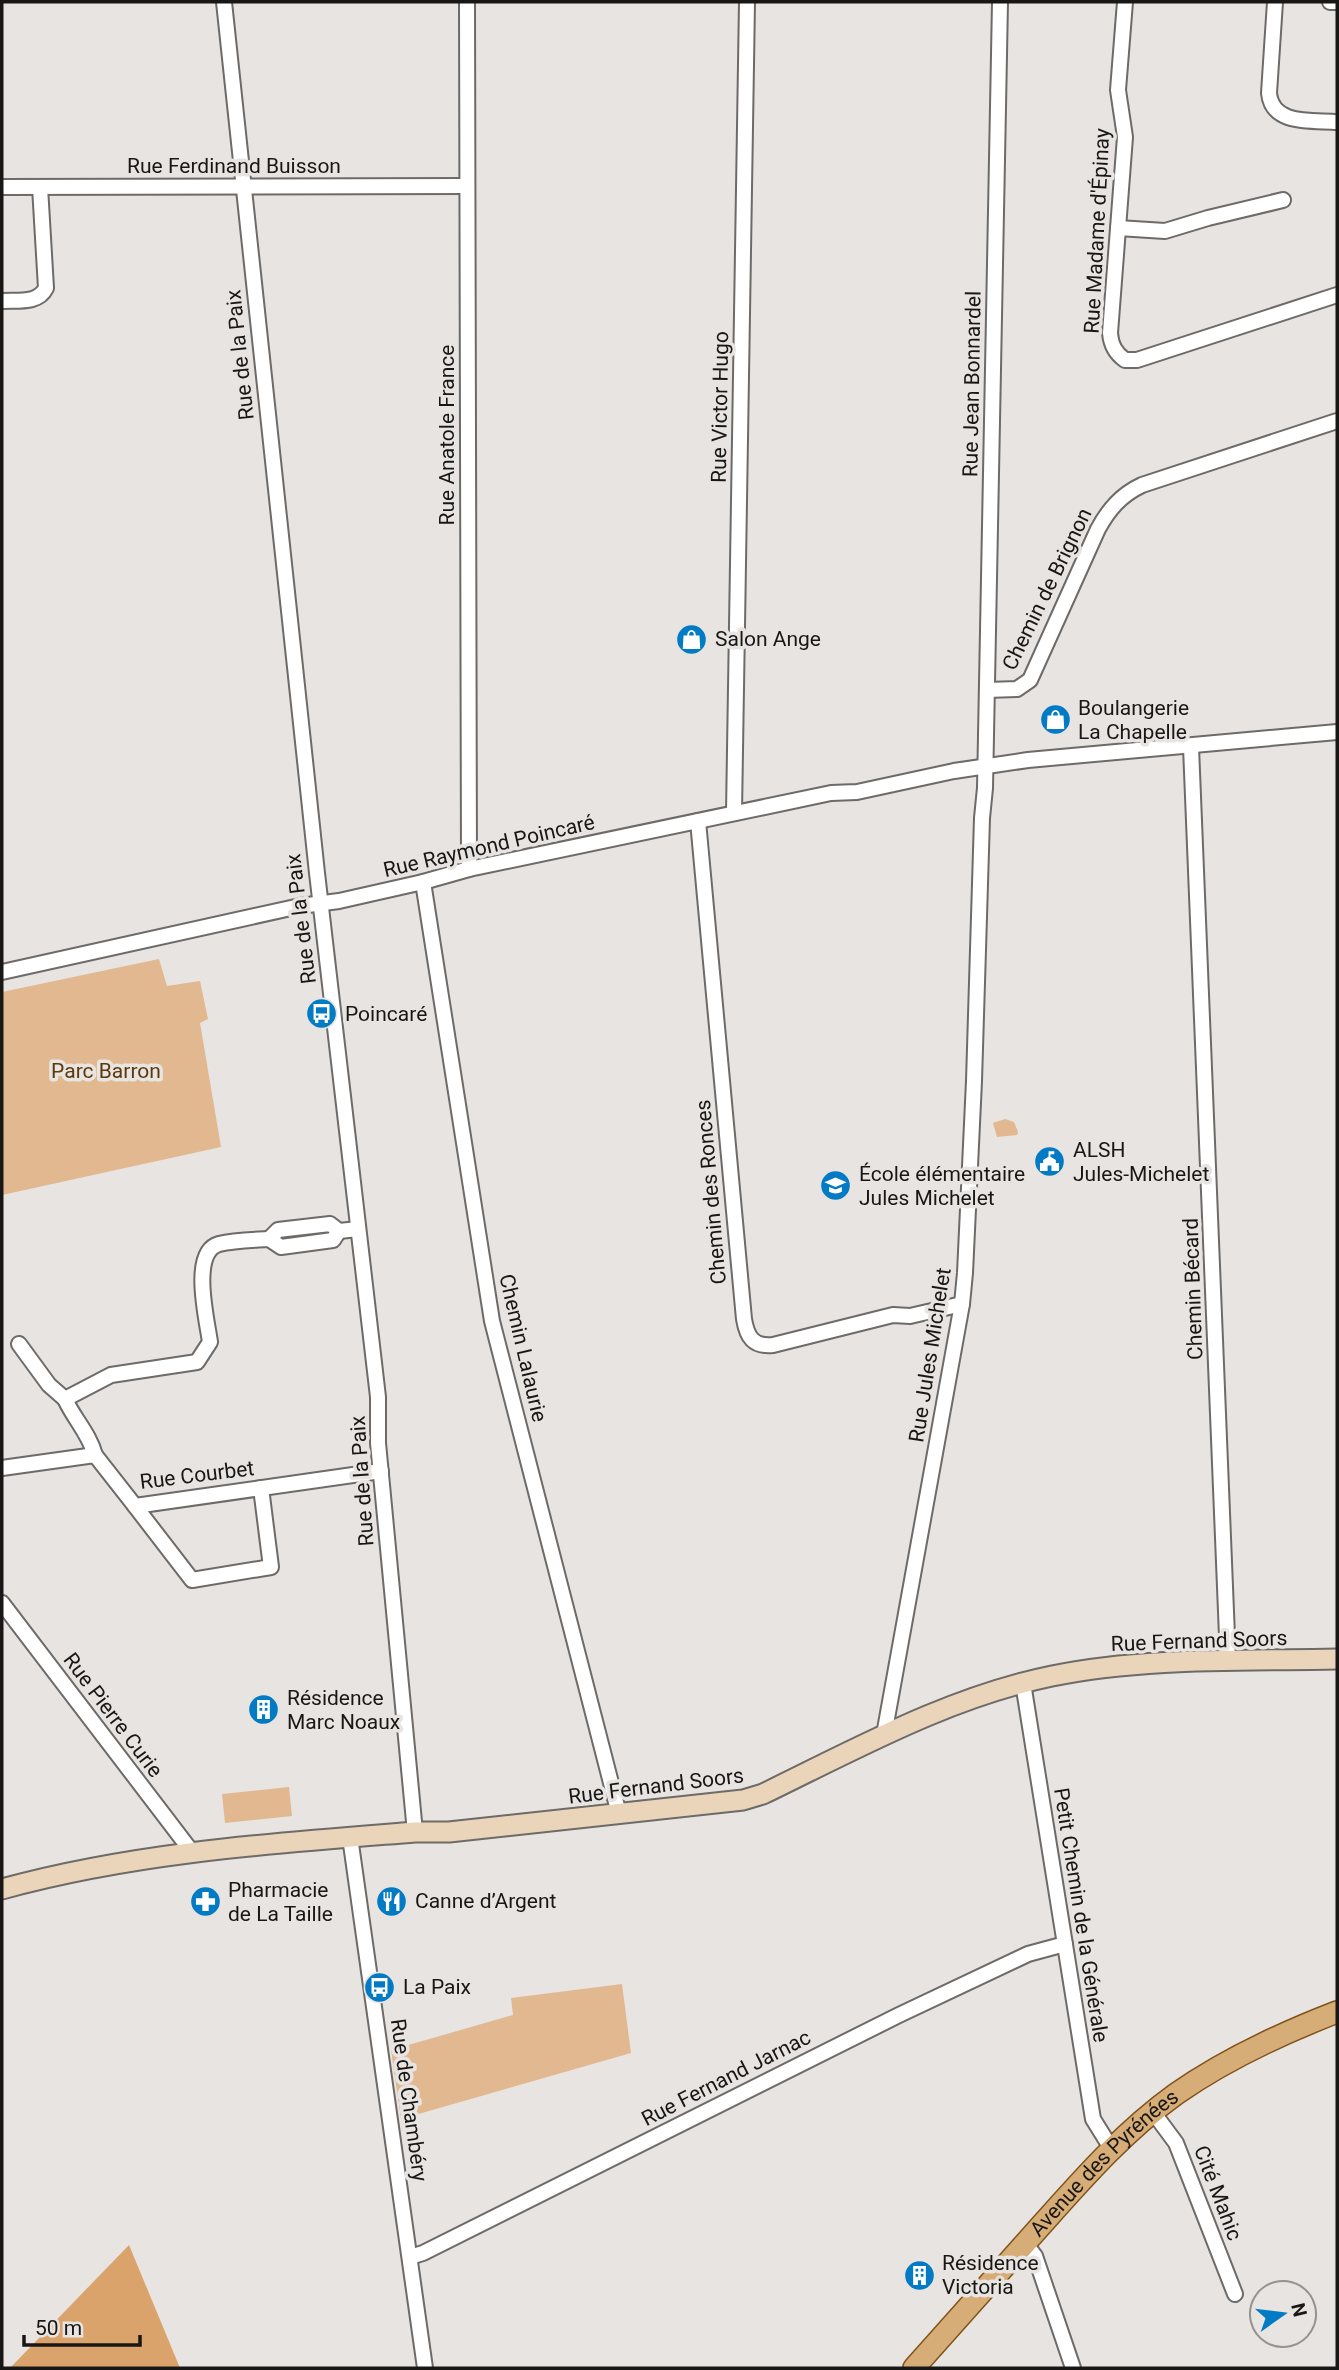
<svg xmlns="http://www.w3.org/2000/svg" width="1339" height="2370" font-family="Roboto,sans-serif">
  <rect width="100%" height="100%" fill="#e8e4e1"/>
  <g fill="#e1b88f">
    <polygon points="159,959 167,986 200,981 208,1019 200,1023 221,1147 2,1195 2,992"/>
    <polygon points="1005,1119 1014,1122 1018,1132 1017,1135 997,1137 993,1123"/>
    <polygon points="289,1787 292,1816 225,1823 222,1794"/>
    <polygon points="622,1984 631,2053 401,2119 391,2050 513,2015 511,1998"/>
  </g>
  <polygon fill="#daa36b" points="129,2245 180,2368 10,2368"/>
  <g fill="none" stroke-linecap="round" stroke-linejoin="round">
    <defs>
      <g id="street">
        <polyline points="224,2 317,873 378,1397 378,1443 415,1832"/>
        <polyline points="467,2 469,869"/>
        <path d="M 1125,2 L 1118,90 L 1125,137 L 1110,333 C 1111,345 1115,353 1125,360 L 1137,360 L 1337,295"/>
        <path d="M 1275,2 L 1269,93 C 1272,126 1313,120 1337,122"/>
        <polyline points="1330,2 1337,2"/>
        <polyline points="2,187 467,186"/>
        <polyline points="1118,228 1165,231 1208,218 1283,200"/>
        <path d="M 2,301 C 18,300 38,304 46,288 L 40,187"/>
        <path d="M 987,690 L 1017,689 L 1030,680 L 1098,529 C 1109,509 1121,495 1142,485 L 1337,421"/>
        <polyline points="1191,747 1228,1661"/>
        <polyline points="734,813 747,2"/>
        <path d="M 698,821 L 744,1319 C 747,1337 753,1347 773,1345 L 893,1315 L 910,1316 L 962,1304"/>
        <polyline points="423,882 492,1321 619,1814"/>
        <polyline points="2,972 300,906 339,901 423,882 469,869 831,793 857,792 954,771 1028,760 1337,732"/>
        <polyline points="269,1239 278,1230 330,1224 339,1231 358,1229"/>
        <polyline points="269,1239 281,1247 333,1240 339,1231"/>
        <path d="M 19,1344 L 49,1385 L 65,1399 L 111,1375 L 197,1362 L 210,1342 C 207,1320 190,1252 219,1244 C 235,1240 253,1240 269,1239"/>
        <path d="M 65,1399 C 74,1419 89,1433 95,1455"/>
        <polyline points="2,1468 95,1455 135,1506 381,1471"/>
        <polyline points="135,1506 192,1580 271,1567 261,1488"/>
        <polyline points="2,1603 192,1852"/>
        <polyline points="1023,1683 1093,2119 1111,2148"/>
        <polyline points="884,1735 962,1304 965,1273 974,1081 982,818 985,788 1000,2"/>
        <polyline points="350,1837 425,2368"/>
        <polyline points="1153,2112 1176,2143 1235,2294"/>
        <polyline points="1025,2243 1035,2256 1073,2368"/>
        <polyline points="410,2257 423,2253 899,2015 1028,1954 1065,1944"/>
      </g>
      <path id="secondary" d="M 2,1889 C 136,1852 277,1843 415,1832 L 449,1832 L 743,1800 L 763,1794 C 856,1749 949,1697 1052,1676 C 1145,1657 1243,1661 1337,1659"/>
      <g id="primary">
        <path id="s1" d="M 914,2368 C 958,2319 1001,2270 1045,2221 C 1086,2175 1126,2130 1176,2094 C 1226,2059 1280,2034 1337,2012"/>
      </g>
    </defs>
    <use href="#street" stroke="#6d6a67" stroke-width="18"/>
    <use href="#secondary" stroke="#6d6a67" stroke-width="23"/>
    <use href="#primary" stroke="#81531a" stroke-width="24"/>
    <use href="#street" stroke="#fff" stroke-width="14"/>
    <use href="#secondary" stroke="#ead5bb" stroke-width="19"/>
    <use href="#primary" stroke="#d6ac77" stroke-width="21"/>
  </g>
  <defs>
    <symbol id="shop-disc" viewBox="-11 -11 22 22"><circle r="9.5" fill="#027bc4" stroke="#e8e4e1"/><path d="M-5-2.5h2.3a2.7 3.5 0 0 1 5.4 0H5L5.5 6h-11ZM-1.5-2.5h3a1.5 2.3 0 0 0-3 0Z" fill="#fff"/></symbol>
    <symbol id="bus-disc" viewBox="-11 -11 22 22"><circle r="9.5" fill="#027bc4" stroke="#e8e4e1"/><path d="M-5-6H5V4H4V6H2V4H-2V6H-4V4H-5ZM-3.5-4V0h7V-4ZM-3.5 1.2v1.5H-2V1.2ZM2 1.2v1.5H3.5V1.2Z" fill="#fff"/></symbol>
    <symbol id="civic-disc" viewBox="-11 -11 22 22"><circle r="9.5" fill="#027bc4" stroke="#e8e4e1"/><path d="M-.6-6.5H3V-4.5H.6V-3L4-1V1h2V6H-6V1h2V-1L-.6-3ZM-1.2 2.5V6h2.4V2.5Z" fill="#fff"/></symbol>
    <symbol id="school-disc" viewBox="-11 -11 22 22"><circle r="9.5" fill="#027bc4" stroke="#e8e4e1"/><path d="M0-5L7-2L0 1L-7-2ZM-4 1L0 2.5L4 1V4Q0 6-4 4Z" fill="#fff"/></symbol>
    <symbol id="building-disc" viewBox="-11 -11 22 22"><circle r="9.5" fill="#027bc4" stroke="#e8e4e1"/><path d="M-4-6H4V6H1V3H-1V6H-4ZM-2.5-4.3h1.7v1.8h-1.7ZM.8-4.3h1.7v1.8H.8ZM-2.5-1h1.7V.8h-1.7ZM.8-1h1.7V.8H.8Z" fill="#fff"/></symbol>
    <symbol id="restaurant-disc" viewBox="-11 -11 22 22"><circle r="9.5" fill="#027bc4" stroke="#e8e4e1"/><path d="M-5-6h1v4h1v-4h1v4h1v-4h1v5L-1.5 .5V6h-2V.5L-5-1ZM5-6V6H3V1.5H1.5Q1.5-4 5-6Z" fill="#fff"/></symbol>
    <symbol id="pharmacy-disc" viewBox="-11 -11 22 22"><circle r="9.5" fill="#027bc4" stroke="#e8e4e1"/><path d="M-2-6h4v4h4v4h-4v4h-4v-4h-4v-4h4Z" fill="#fff"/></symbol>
  </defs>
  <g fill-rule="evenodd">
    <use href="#shop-disc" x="674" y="622" width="35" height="35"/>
    <use href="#shop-disc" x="1038" y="702" width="35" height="35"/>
    <use href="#bus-disc" x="304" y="996" width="35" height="35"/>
    <use href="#civic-disc" x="1032" y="1144" width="35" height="35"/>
    <use href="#school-disc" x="818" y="1168" width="35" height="35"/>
    <use href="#building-disc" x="246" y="1692" width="35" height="35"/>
    <use href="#restaurant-disc" x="374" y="1884" width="35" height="35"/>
    <use href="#pharmacy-disc" x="188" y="1884" width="35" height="35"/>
    <use href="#bus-disc" x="362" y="1970" width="35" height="35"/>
    <use href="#building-disc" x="902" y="2258" width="35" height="35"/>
  </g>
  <g text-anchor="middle" stroke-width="7" stroke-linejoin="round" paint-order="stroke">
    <g font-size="21" fill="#181716" stroke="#e8e4e1">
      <text x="234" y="173">Rue Ferdinand Buisson</text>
      <text transform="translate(1097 231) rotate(-87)" y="7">Rue Madame d'Épinay</text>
      <text transform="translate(240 355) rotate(-96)" y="7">Rue de la Paix</text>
      <text transform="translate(972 384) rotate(-89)" y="7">Rue Jean Bonnardel</text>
      <text transform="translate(720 407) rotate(-89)" y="7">Rue Victor Hugo</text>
      <text transform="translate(447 435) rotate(-90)" y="7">Rue Anatole France</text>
      <text transform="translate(1047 589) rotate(-64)" y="7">Chemin de Brignon</text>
      <text transform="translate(489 846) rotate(-13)" y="7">Rue Raymond Poincaré</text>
      <text transform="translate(301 919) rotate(-97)" y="7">Rue de la Paix</text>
      <text transform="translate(711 1192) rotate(-95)" y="7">Chemin des Ronces</text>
      <text transform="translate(1193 1289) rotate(-92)" y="7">Chemin Bécard</text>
      <text transform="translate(523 1348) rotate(77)" y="7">Chemin Lalaurie</text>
      <text transform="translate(930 1355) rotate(-81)" y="7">Rue Jules Michelet</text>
      <text transform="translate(197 1475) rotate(-7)" y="7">Rue Courbet</text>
      <text transform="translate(362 1481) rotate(-94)" y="7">Rue de la Paix</text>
      <text transform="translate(1199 1641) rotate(-2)" y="7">Rue Fernand Soors</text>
      <text transform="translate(113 1715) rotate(53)" y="7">Rue Pierre Curie</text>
      <text transform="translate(656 1786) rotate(-7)" y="7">Rue Fernand Soors</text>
      <text transform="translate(1081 1915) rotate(81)" y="7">Petit Chemin de la Générale</text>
      <text transform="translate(726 2078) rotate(-27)" y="7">Rue Fernand Jarnac</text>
      <text transform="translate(409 2100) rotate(82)" y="7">Rue de Chambéry</text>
      <text dy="7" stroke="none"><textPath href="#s1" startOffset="280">Avenue des Pyrénées</textPath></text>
      <text transform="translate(1218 2193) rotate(69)" y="7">Cité Mahic</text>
    </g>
    <g font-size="21" fill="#181716" stroke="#e8e4e1" text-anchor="start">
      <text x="715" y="646">Salon Ange</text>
      <text x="1078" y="715">Boulangerie<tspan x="1078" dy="24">La Chapelle</tspan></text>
      <text x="345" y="1021">Poincaré</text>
      <text x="1073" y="1157">ALSH<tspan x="1073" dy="24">Jules-Michelet</tspan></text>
      <text x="859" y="1181">École élémentaire<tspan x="859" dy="24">Jules Michelet</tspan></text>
      <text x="287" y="1705">Résidence<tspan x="287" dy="24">Marc Noaux</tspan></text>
      <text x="228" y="1897">Pharmacie<tspan x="228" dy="24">de La Taille</tspan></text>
      <text x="415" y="1908">Canne d’Argent</text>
      <text x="403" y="1994">La Paix</text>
      <text x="942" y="2270">Résidence<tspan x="942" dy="24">Victoria</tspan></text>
    </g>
    <g font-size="21" fill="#5d380c" stroke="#e8e4e1">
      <text x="106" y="1078">Parc Barron</text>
    </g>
  </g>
  <rect width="1339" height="2370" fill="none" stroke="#181716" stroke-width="7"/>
  <g transform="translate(1283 2314) rotate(76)"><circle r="33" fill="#e8e4e1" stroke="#959290" stroke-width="2"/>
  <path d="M0-5L12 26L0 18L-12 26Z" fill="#027bc4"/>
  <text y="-10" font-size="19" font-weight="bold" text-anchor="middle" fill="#181716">N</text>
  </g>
  <path d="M24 2335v10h116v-10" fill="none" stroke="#181716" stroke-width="3.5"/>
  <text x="35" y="2335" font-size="21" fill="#181716" stroke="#e8e4e1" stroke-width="5" paint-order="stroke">50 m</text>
</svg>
